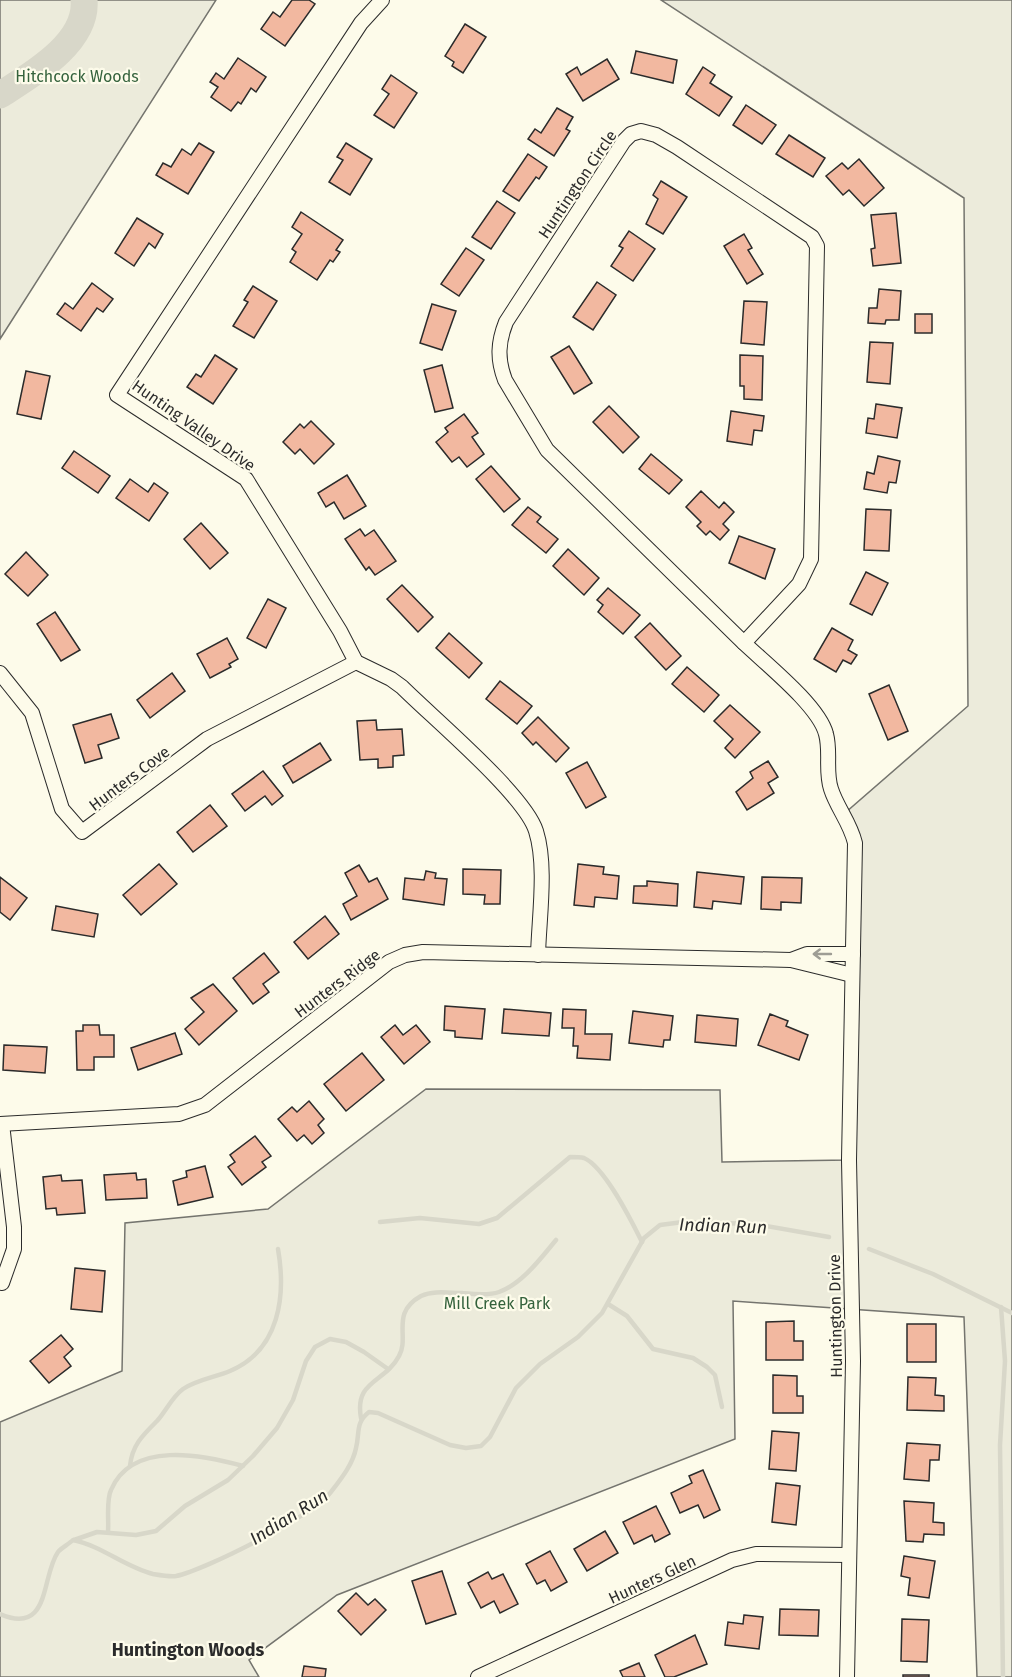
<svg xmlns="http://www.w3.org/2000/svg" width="1012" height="1677" font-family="'Fira Sans',sans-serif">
  <rect width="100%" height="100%" fill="#fdfbea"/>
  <g fill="#ecebdb" stroke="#74746e" stroke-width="1.5">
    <polygon points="0,0 216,0 0,339"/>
    <polygon points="661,0 1012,0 1012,1677 977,1677 964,1317 733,1301 735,1439 337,1595 249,1660 259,1677 0,1677 0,1422 122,1371 125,1223 268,1209 426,1089 720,1090 722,1162 849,1160 855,843 845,813 968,706 964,198"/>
  </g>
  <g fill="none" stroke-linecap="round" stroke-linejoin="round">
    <g stroke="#d8d7c9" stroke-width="4.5">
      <path d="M 380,1222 L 420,1218 L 479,1224 L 497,1218 L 570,1157 C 574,1157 580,1157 584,1158 C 605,1167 632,1222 642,1242"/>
      <polyline points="869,1249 933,1274 1012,1313"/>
      <polyline points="608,1304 627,1316 653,1349 693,1358 707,1367 715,1375 722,1407"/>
      <polyline points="1001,1307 1005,1361 1000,1445 1003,1677"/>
      <path d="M 361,1418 C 354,1380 385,1383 399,1356 C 410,1337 390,1313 421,1296 C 434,1290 449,1293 462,1293 C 473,1294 488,1296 499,1292 C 522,1284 541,1258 556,1240"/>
      <path d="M 130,1466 C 132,1445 143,1435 157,1421 C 166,1411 172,1397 183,1389 C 196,1380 216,1377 230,1371 C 280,1350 286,1295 278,1249"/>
      <path d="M 108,1532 C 109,1520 106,1500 111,1490 C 132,1440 203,1455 243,1466"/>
      <polyline points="74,1540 97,1532 136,1535 156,1531 185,1506 228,1480 253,1456 277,1428 293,1400 306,1361 315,1347 330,1339 346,1342 364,1352 388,1369"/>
      <path d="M 0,1614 C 51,1636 41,1576 58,1552 C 61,1548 69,1544 73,1540 C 102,1546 125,1567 153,1574 C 159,1575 170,1577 176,1576 C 205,1570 314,1515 331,1492 C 341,1479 353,1464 356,1448 C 360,1433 355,1423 369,1412 L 378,1413 L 450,1445 L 466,1448 L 481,1446 L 490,1437 L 516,1388 L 540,1364 L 578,1337 L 602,1313 L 644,1238 L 660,1225 L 683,1222 L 755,1224 L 829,1237"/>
    </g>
    <path stroke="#d8d7c9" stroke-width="27" d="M 0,95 C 31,75 88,43 84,0"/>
  </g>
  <g fill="#f2b8a0" stroke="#2b2b2b" stroke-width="1.5">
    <polygon points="292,0 309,0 315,4 285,46 261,29 273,12 280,17"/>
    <polygon points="465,24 486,37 463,73 452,66 454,62 445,56"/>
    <polygon points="636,51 677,60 673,83 631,73"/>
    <polygon points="238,58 266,77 256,92 251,88 241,104 238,102 231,111 211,97 218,87 210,82 216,73 224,79"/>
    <polygon points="607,59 619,79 583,101 566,74 577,67 581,75"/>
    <polygon points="703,67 715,75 710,83 732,97 719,116 686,94"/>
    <polygon points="391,75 417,93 394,128 374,115 389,94 382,89"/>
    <polygon points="746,105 776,125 762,144 733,125"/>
    <polygon points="557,108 573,117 566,129 570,131 554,156 528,139 535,129 541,133"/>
    <polygon points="789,135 825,158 813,177 776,154"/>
    <polygon points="199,143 214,152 188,194 156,175 163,163 171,167 182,149 191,155"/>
    <polygon points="346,143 372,159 350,195 329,182 343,160 337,157"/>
    <polygon points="528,154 547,167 539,179 536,177 519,201 503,191"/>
    <polygon points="859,159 884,188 864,206 849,190 843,195 826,176 842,163 848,169"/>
    <polygon points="661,181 687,197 663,234 646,224 658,199 653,195"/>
    <polygon points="497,201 515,213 491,249 472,237"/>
    <polygon points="301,212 343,240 336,250 340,252 333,262 330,260 317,280 290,262 296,252 292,249 302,234 292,227"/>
    <polygon points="896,213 901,263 873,266 871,249 875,248 871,215"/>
    <polygon points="137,218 163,234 155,248 149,243 134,266 115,253"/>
    <polygon points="629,231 655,249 633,281 611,266 623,248 619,246"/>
    <polygon points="744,234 752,248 748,250 763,274 747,284 724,246"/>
    <polygon points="466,248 484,260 459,296 441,284"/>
    <polygon points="597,282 616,295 593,330 573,317"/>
    <polygon points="92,283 113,299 103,312 97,308 81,331 57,314 65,303 73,309"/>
    <polygon points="253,286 277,301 254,338 233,326 248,302 244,300"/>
    <polygon points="879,289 901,291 899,320 886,320 885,324 868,323 869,308 877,308"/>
    <polygon points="744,301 767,302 764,345 741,343"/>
    <polygon points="432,304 456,311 442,350 420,343"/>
    <rect x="915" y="314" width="17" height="19"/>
    <polygon points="870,342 893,343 890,384 867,382"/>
    <polygon points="569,346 592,383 574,394 551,357"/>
    <polygon points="215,355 237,369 213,404 187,387 196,374 201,377"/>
    <polygon points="740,355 763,356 762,400 744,399 744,386 740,386"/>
    <polygon points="442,365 453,408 435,412 424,370"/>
    <polygon points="26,371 50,376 41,419 17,414"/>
    <polygon points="876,404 902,408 897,438 866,433 868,418 874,419"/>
    <polygon points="609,406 639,437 623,453 593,422"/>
    <polygon points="731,411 764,416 762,431 754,430 752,445 727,441"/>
    <polygon points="464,414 478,433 472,437 484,454 467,467 459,457 452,462 436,442 448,432 445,428"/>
    <polygon points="311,421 334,444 314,464 300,449 295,454 283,442 300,424 304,428"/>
    <polygon points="74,451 110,476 98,493 62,468"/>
    <polygon points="651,454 682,480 669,494 639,469"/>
    <polygon points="878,456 900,461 896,483 889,482 887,493 864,489 867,472 874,474"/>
    <polygon points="491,466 520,499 504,512 476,479"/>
    <polygon points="347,475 366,506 344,519 334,502 326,507 318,493"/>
    <polygon points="130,479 148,492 154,483 168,493 149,521 116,498"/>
    <polygon points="701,491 719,508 724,502 734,512 723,524 729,530 720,540 710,531 706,535 697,526 701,522 686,507"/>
    <polygon points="528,507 541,517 537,522 558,539 546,553 512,525"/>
    <polygon points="866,509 891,510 889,551 864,550"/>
    <polygon points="201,523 228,553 210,569 184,539"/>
    <polygon points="360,529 365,536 374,530 396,561 375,575 369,567 366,570 345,539"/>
    <polygon points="739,536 775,549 765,579 729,563"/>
    <polygon points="568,549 599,578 584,595 553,566"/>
    <polygon points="26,552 48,575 28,596 5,574"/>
    <polygon points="866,572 888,583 872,615 850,604"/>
    <polygon points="402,585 433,617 418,632 387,599"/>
    <polygon points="608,588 640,615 623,634 598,612 603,605 597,600"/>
    <polygon points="268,599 286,608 266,648 247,638"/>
    <polygon points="55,612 80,650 61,661 37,624"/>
    <polygon points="650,623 681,656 666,670 635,637"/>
    <polygon points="832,628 853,640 848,650 857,655 851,664 843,660 836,672 814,659"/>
    <polygon points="449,633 482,663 469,678 436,648"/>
    <polygon points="227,638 238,659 229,664 231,667 210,678 197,654"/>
    <polygon points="687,667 719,695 704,712 672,684"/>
    <polygon points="172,673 185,691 150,718 137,700"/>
    <polygon points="500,681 532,706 517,724 486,699"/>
    <polygon points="889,685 908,731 888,740 869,694"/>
    <polygon points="730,705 760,732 735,758 725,748 733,739 714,721"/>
    <polygon points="111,714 119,738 98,745 102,758 85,763 73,725"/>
    <polygon points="538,717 569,748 556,762 536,742 533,745 522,733"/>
    <polygon points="376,720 377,730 402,729 404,755 393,756 393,767 378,768 378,759 360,760 357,721"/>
    <polygon points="320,743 331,760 293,783 283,766"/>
    <polygon points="768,761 778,777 768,783 774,793 747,810 736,792 753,778 750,772"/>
    <polygon points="587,762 606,797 586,808 566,773"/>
    <polygon points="263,771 283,796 272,805 265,796 245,811 232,794"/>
    <polygon points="210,805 227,826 193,852 177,832"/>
    <polygon points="159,864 177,884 141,915 123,895"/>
    <polygon points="578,864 604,867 603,874 619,876 617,899 595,897 594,907 574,905"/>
    <polygon points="359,865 369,882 377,878 388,899 351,920 343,904 357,896 345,873"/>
    <polygon points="463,869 501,870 500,904 484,904 485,895 463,894"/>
    <polygon points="426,871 436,873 435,878 447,879 444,905 403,899 405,878 424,880"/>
    <polygon points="697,872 744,877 741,904 713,901 712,909 694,907"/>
    <polygon points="0,877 27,898 10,920 0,912"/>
    <polygon points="762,877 802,878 801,903 781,902 781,910 761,909"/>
    <polygon points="647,881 678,884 677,906 633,903 634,886 647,886"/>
    <polygon points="56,906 98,914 94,937 52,930"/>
    <polygon points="325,916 339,934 308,959 294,942"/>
    <polygon points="264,953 279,972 263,984 269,992 253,1004 233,978"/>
    <polygon points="213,984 237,1011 199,1045 185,1029 204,1012 191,998"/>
    <polygon points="445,1006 485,1009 482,1039 455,1037 455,1031 444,1030"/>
    <polygon points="504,1009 551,1013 549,1036 502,1033"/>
    <polygon points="563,1009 586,1010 585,1034 612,1034 610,1060 577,1058 578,1046 573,1046 574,1028 562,1028"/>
    <polygon points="633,1011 673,1016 670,1040 664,1040 663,1047 629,1043"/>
    <polygon points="770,1014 788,1021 786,1026 808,1035 799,1060 758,1045"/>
    <polygon points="697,1015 738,1019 736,1046 695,1042"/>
    <polygon points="83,1025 99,1025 100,1035 114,1035 114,1057 94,1057 94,1070 77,1070 76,1031 83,1031"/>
    <polygon points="395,1025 403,1035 416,1025 430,1042 404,1064 381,1037"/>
    <polygon points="175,1033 182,1054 138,1070 131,1048"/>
    <polygon points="4,1045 47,1047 45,1073 3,1070"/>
    <polygon points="362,1053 384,1080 346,1111 324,1084"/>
    <polygon points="309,1101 324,1119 318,1125 324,1133 312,1144 304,1135 297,1141 278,1119 292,1107 297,1112"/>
    <polygon points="255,1136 271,1156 262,1162 266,1167 242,1185 228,1167 235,1162 230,1155"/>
    <polygon points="205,1166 213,1197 178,1205 173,1181 187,1177 186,1171"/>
    <polygon points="136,1173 137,1180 146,1179 147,1198 106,1200 104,1175"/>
    <polygon points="61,1175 62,1181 82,1180 85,1213 57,1215 56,1208 46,1209 43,1177"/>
    <polygon points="75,1268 105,1271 102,1312 71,1309"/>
    <polygon points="794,1321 794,1341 803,1341 803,1360 766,1360 766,1322"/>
    <rect x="907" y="1324" width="29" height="38"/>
    <polygon points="61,1335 73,1349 64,1357 71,1366 49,1383 30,1361"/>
    <polygon points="773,1375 797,1376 797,1396 803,1396 803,1413 773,1413"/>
    <polygon points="908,1377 936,1378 935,1395 944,1396 944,1411 907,1410"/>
    <polygon points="772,1431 799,1433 796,1471 769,1469"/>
    <polygon points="907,1443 940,1445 939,1460 930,1460 929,1481 904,1479"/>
    <polygon points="703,1470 720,1510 704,1518 698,1505 680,1513 671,1493 692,1483 689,1476"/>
    <polygon points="776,1483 800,1486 796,1525 772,1522"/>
    <polygon points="904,1501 934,1503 933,1522 944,1523 944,1535 924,1534 923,1542 906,1541"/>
    <polygon points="656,1506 670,1534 655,1542 652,1535 634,1544 623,1522"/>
    <polygon points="605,1531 618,1553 587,1571 574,1549"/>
    <polygon points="550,1551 567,1582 551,1591 545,1580 537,1584 526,1564"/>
    <polygon points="904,1556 935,1561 929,1598 908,1595 910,1578 901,1576"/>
    <polygon points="442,1571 456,1614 426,1624 412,1581"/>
    <polygon points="488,1572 492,1579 503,1574 518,1604 500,1613 494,1601 481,1608 468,1583"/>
    <polygon points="356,1593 368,1605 375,1599 386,1610 361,1635 338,1611"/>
    <polygon points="780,1609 819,1610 818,1636 779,1635"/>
    <polygon points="744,1615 763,1617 759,1649 725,1645 728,1622 743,1624"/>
    <polygon points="902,1619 929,1620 927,1662 901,1661"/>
    <polygon points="695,1635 707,1664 674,1677 665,1677 655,1655"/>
    <polygon points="639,1663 645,1677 623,1677 620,1671"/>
    <polygon points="304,1666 326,1669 325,1677 302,1677"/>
    <rect x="903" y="1675" width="26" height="2"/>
  </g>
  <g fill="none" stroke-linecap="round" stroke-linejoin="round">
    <defs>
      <g id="minor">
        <path d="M 382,0 L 361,23 L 117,395 L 246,479 L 340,631 L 356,662 L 391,679 L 402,687 C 433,718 525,795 536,831 C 547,866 539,917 538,955"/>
        <path d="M 641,131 L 656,135 L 677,147 L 812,237 L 817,246 L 811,559 L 799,584 L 744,643 L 547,450 L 505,380 C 497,359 498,342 506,322 L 624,141 L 631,134 Z"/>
        <path d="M 744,643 C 766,664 819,706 826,734 C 831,752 825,771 831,789 C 837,808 850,822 855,843 L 849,1160 L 853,1361 L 847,1677"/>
        <polyline points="0,673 32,713 62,809 82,832 207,739 356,662"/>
        <polyline points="791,960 807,954 853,954"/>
        <polyline points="0,1124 179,1114 205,1105 389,962 405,955 423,952 791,960 852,975"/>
        <polyline points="2,1124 14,1227 14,1249 2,1283"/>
        <polyline points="478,1677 732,1560 756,1554 849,1555"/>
      </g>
    </defs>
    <use href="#minor" stroke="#2b2b2b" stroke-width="16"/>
    <use href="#minor" stroke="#fdfbea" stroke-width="14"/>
  </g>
  <defs><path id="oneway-shaft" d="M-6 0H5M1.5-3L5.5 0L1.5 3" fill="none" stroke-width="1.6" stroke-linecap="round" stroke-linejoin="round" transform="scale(1.5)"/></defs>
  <use stroke="#9e9d94" href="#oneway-shaft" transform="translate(822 954) rotate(180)"/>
  <g text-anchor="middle" stroke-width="4.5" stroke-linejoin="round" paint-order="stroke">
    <g font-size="16" fill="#34623c" stroke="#fdfbea">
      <text x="77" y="82">Hitchcock Woods</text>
      <text x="497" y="1309">Mill Creek Park</text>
    </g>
    <g font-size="16" fill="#2b2b2b" stroke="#fdfbea">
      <text transform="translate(577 184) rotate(-56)" y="6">Huntington Circle</text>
      <text transform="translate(194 425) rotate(35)" y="6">Hunting Valley Drive</text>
      <text transform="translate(129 778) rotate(-37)" y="6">Hunters Cove</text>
      <text transform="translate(337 983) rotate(-37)" y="6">Hunters Ridge</text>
      <text transform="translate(835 1316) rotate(-91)" y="6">Huntington Drive</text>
      <text transform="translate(652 1579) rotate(-25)" y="6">Hunters Glen</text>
    </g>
    <g font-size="18" font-style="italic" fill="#2b2b2b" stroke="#fdfbea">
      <text transform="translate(723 1226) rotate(2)" y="6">Indian Run</text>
      <text transform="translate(289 1517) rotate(-32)" y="6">Indian Run</text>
    </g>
    <g font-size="18" font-weight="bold" fill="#2b2b2b" stroke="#fdfbea">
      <text x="188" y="1656">Huntington Woods</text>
    </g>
  </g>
</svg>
